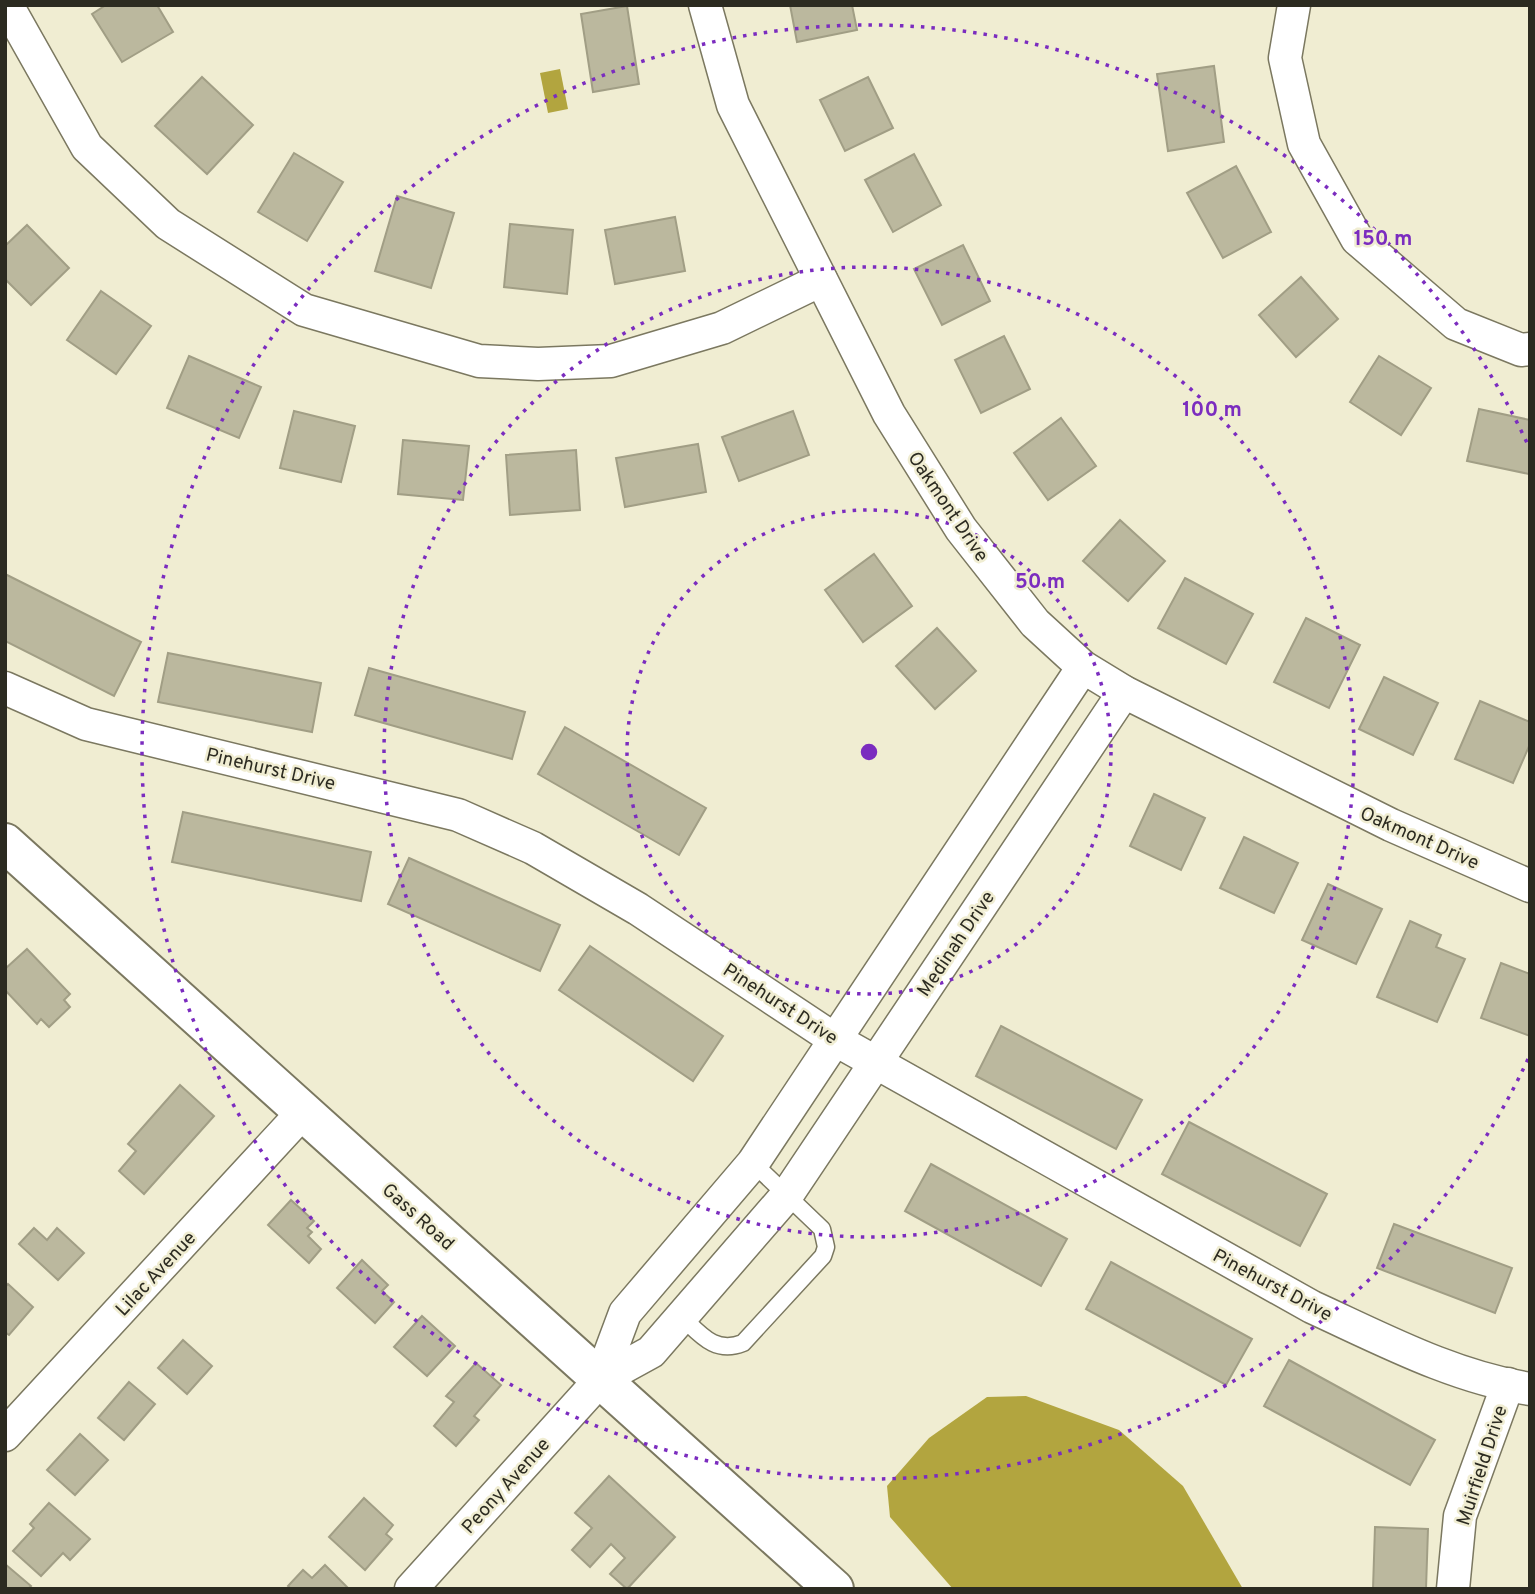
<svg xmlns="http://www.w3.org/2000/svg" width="1535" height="1594" font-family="Overpass,sans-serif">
  <rect width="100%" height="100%" fill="#f0edd2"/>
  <g fill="#b2a53f">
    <polygon points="560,69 568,109 548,113 540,73"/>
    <polygon points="1026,1396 1119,1430 1183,1486 1243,1589 953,1589 890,1517 887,1486 929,1438 987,1397"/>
  </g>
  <g fill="#bbb89e" stroke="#a19e85" stroke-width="2">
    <polygon points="106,5 157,5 173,32 122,62 92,14"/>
    <polygon points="790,5 852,5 857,30 797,42"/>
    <polygon points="627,6 639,84 593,92 581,14"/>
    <polygon points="1214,66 1224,142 1168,151 1157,74"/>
    <polygon points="202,77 253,125 207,174 155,126"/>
    <polygon points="868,77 893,128 845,151 820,100"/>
    <polygon points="294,153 343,182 307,241 258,212"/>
    <polygon points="914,154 941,205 893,232 865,180"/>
    <polygon points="1236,166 1271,232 1223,258 1187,193"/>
    <polygon points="397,196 454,213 431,288 375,271"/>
    <polygon points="675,217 685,271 615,284 605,230"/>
    <polygon points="510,224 573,230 567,294 504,287"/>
    <polygon points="27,225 69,268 31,305 5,279 5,246"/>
    <polygon points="963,245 990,301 942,325 914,269"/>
    <polygon points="1301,277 1338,319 1296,357 1259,315"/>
    <polygon points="101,291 151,326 116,374 67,340"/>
    <polygon points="1004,336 1030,389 981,413 955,360"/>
    <polygon points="189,356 261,387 239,438 167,408"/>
    <polygon points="1379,356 1431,388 1401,435 1350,402"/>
    <polygon points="1479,409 1530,420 1529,474 1467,461"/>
    <polygon points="294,411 355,426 341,482 280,468"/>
    <polygon points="793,411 809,455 739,481 722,437"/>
    <polygon points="1061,418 1096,466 1048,500 1014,453"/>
    <polygon points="403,440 469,446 463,500 398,494"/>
    <polygon points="698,444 706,492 625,507 616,458"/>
    <polygon points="576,450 580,510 510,515 506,455"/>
    <polygon points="1120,520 1165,561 1128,601 1083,561"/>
    <polygon points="874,554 912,606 863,642 825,590"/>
    <polygon points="5,574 141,642 114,696 5,641"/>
    <polygon points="1185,578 1253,614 1226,664 1158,628"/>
    <polygon points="1306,618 1360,645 1329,708 1274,682"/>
    <polygon points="937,628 976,671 935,709 896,666"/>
    <polygon points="168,653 321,683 312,732 158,702"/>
    <polygon points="369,668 525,712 512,759 355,715"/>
    <polygon points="1384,677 1438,703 1413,755 1359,729"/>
    <polygon points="1480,701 1530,722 1530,744 1513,783 1455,759"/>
    <polygon points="565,727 706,808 679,855 538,774"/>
    <polygon points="1154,794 1205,818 1181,870 1130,846"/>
    <polygon points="183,812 371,852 361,901 172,862"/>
    <polygon points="1244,837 1298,863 1274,913 1220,888"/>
    <polygon points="409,858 560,925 540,971 388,904"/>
    <polygon points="1328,884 1382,909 1356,964 1302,940"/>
    <polygon points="1410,921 1441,935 1436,947 1465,959 1437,1022 1377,997"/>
    <polygon points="590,946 723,1036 693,1081 559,990"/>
    <polygon points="27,949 70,994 64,1000 70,1007 49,1027 41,1019 37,1024 5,990 5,969"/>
    <polygon points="1501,963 1530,974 1530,1036 1481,1018"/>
    <polygon points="1001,1026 1142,1100 1116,1149 976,1076"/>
    <polygon points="180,1085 214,1116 144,1194 119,1171 136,1151 128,1144"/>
    <polygon points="1189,1122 1327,1194 1300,1246 1162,1174"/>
    <polygon points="931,1164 1067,1239 1041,1286 905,1211"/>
    <polygon points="291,1200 314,1221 307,1228 312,1232 308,1236 321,1249 309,1263 268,1225"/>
    <polygon points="1394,1224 1512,1268 1495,1313 1377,1268"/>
    <polygon points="34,1228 47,1240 57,1228 84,1253 58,1280 19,1244"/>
    <polygon points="362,1260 388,1285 382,1291 394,1302 375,1323 337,1288"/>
    <polygon points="1111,1262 1252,1339 1226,1385 1086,1309"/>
    <polygon points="8,1284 33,1307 9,1335 5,1332 5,1287"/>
    <polygon points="422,1316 455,1346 427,1376 394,1347"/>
    <polygon points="183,1340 212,1366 187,1394 158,1368"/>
    <polygon points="1289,1360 1435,1440 1410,1485 1264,1406"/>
    <polygon points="476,1363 501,1385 474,1416 479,1420 456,1446 434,1426 454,1402 446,1396"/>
    <polygon points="129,1382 155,1404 124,1440 98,1418"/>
    <polygon points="80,1434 108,1460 75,1495 47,1470"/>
    <polygon points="609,1476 675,1537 627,1589 610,1574 625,1558 611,1544 590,1567 572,1550 592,1528 575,1513"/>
    <polygon points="364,1498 393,1525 386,1534 392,1539 365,1570 329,1537"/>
    <polygon points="49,1503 90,1539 70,1560 63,1553 41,1576 13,1551 34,1528 30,1524"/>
    <polygon points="1375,1527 1428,1529 1426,1589 1373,1589"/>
    <polygon points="5,1564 31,1586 28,1589 5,1589"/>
    <polygon points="325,1565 349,1589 291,1589 288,1586 303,1570 312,1578"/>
  </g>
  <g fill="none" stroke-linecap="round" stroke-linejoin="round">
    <defs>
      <path id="lane" d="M 682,1317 C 701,1335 715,1354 743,1343 L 823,1256 L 826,1247 L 822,1229 L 753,1163"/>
      <g id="street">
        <polyline points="7,5 87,147 168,224 304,310 479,361 538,364 611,361 722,328 821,280"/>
        <polyline points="705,5 733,105 889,414 961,529 1035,623 1083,667 1124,692 1391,825 1530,886"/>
        <polyline points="1294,5 1285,58 1304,144 1357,239 1456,324 1521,350 1530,349"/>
        <path d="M 5,688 L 86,724 L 458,815 L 533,848 L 638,909 L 834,1039 L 1312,1307 C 1382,1339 1453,1377 1530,1389"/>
        <polyline points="600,1380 625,1313 753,1163 1083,667"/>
        <polyline points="5,1435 304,1111"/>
        <polyline points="411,1589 600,1380 651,1352 787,1195 1124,692"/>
        <polyline points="1453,1589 1460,1516 1508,1384"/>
      </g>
      <path id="secondary" d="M 5,843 C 282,1091 556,1342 834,1589"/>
    </defs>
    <use href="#lane" stroke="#7b7860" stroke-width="19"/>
    <use href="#street" stroke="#7b7860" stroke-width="35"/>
    <use href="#secondary" stroke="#7b7860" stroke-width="42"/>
    <use href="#lane" stroke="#fff" stroke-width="16"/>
    <use href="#street" stroke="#fff" stroke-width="32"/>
    <use href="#secondary" stroke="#fff" stroke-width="38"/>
  </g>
  <g fill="none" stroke="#7b2cbf" stroke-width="3.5" stroke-dasharray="3.5 7">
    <circle cx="869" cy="752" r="242"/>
    <circle cx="869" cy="752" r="485"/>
    <path d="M1528 1059A727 727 0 1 1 1528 445"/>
  </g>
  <g text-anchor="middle" stroke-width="5" stroke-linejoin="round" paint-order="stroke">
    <g font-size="19" fill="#2c2b21" stroke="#f0edd2">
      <text transform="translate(949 506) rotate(56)" y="7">Oakmont Drive</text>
      <text transform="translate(271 768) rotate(13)" y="7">Pinehurst Drive</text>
      <text transform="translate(1420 837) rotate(24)" y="7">Oakmont Drive</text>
      <text transform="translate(955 943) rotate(-56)" y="7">Medinah Drive</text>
      <text transform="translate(781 1003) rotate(33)" y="7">Pinehurst Drive</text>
      <text transform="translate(419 1216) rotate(42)" y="7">Gass Road</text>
      <text transform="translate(155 1273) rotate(-47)" y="7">Lilac Avenue</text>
      <text transform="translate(1273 1284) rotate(28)" y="7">Pinehurst Drive</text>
      <text transform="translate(1481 1465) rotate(-72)" y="7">Muirfield Drive</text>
      <text transform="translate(505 1485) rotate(-48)" y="7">Peony Avenue</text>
    </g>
  </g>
  <circle cx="869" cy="752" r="10" fill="#7b2cbf" stroke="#f0edd2" stroke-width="3.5"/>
  <g font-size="21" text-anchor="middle" font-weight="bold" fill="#7b2cbf" stroke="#f0edd2" stroke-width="5" stroke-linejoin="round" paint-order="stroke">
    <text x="1383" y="245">150 m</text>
    <text x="1212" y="416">100 m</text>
    <text x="1040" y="588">50 m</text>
  </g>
  <rect width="1535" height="1594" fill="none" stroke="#2c2b21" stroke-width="14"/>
</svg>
